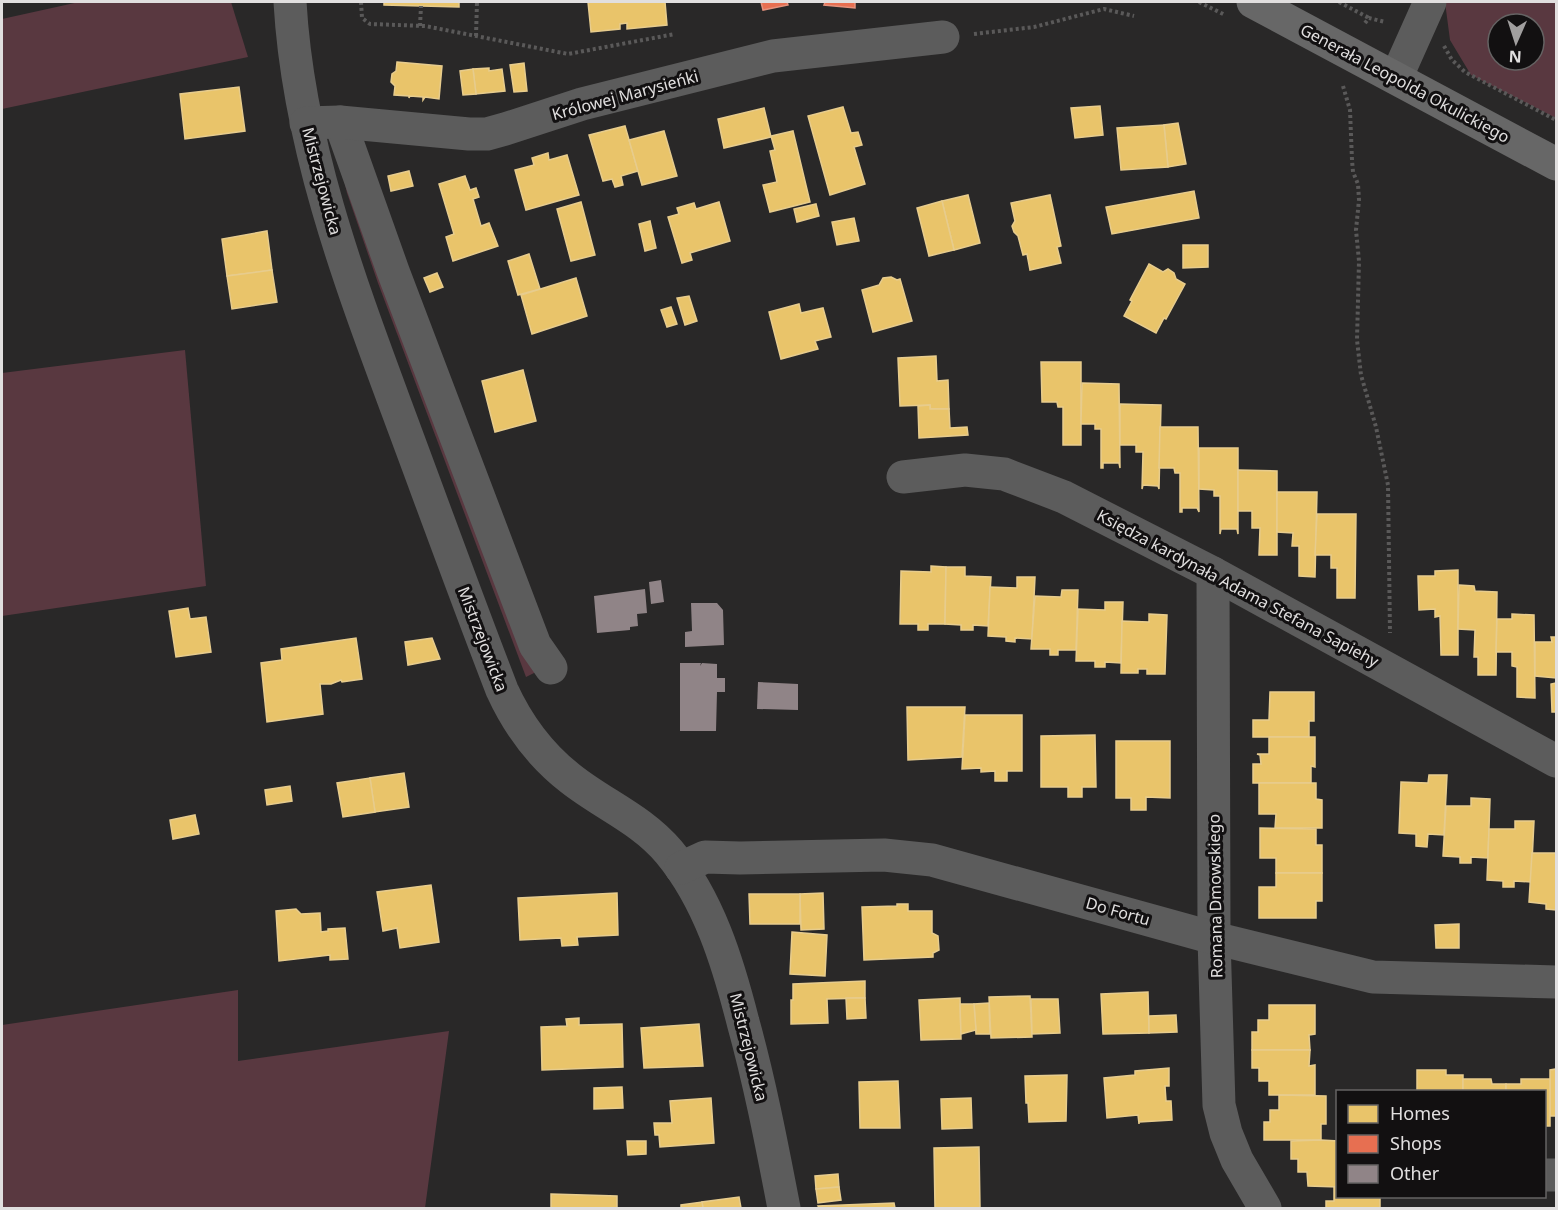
<svg xmlns="http://www.w3.org/2000/svg" width="1558" height="1210" font-family="'Noto Sans',sans-serif">
  <rect width="100%" height="100%" fill="#292828"/>
  <g fill="#593840" fill-rule="evenodd">
    <polygon points="79,2 231,2 248,57 2,109 2,19"/>
    <path d="M 1445,2 L 1556,2 L 1556,118 L 1471,75 L 1450,40 ZM 1498,24 L 1534,24 L 1534,60 L 1498,60 Z"/>
    <polygon points="336,145 538,671 526,677 378,283 347,193"/>
    <polygon points="185,350 206,586 2,616 2,373"/>
    <polygon points="238,990 238,1061 449,1031 425,1208 2,1208 2,1025"/>
  </g>
  <g fill="#e9c46a" stroke="#e7cc8d" stroke-width="1.5">
    <polygon points="384,2 459,2 459,7 384,5"/>
    <polygon points="588,2 665,2 667,25 627,29 627,23 620,24 620,29 591,32"/>
    <polygon points="397,62 442,66 439,99 425,97 423,100 423,97 410,96 409,98 409,96 394,95 395,86 391,82 392,74 396,71"/>
    <polygon points="524,63 527,91 514,92 510,65"/>
    <polygon points="489,68 489,71 502,69 505,91 476,94 473,69"/>
    <polygon points="473,69 476,94 463,95 460,71"/>
    <polygon points="239,87 245,131 185,139 180,94"/>
    <polygon points="1100,106 1103,135 1075,138 1071,108"/>
    <polygon points="843,107 851,133 858,132 862,145 854,147 865,184 830,195 808,116"/>
    <polygon points="764,108 771,137 724,148 718,119"/>
    <polygon points="1178,123 1186,164 1168,167 1164,125"/>
    <polygon points="1164,125 1168,167 1121,170 1117,128"/>
    <polygon points="625,126 638,171 621,176 623,185 615,187 612,179 603,181 589,135"/>
    <polygon points="664,131 677,176 642,185 629,140"/>
    <polygon points="793,131 810,202 770,212 763,185 777,182 770,151 775,150 771,136"/>
    <polygon points="548,153 549,160 567,155 579,195 526,210 515,170 534,165 532,158"/>
    <polygon points="409,171 413,186 391,191 388,176"/>
    <polygon points="465,176 470,190 476,188 479,197 473,199 481,226 489,223 498,246 453,261 446,237 454,234 439,184"/>
    <polygon points="1194,191 1199,218 1112,234 1106,207"/>
    <polygon points="968,195 980,243 954,250 942,201"/>
    <polygon points="1050,195 1061,246 1057,247 1061,263 1030,270 1027,254 1023,255 1018,236 1014,232 1012,226 1015,221 1011,203"/>
    <polygon points="942,201 954,250 929,256 917,208"/>
    <polygon points="581,202 595,255 571,261 557,209"/>
    <polygon points="719,202 730,241 690,253 692,260 682,263 668,217 679,214 677,208 694,203 696,209"/>
    <polygon points="816,204 819,216 797,222 794,209"/>
    <polygon points="854,218 859,241 837,245 832,222"/>
    <polygon points="650,221 656,248 645,251 639,224"/>
    <polygon points="267,231 272,270 227,276 222,239"/>
    <polygon points="1183,245 1208,245 1208,267 1183,268"/>
    <polygon points="529,254 540,289 518,295 508,261"/>
    <polygon points="1149,264 1163,272 1168,269 1174,273 1176,279 1185,284 1166,319 1164,318 1156,333 1124,316 1132,301 1130,300"/>
    <polygon points="272,270 277,302 232,309 227,276"/>
    <polygon points="437,273 443,287 430,292 424,278"/>
    <polygon points="891,277 897,280 900,279 912,321 873,332 862,290 879,285 883,278"/>
    <polygon points="576,278 587,316 532,334 521,295"/>
    <polygon points="689,296 697,321 685,325 677,298"/>
    <polygon points="799,304 801,313 823,308 831,337 815,341 818,349 781,359 769,312"/>
    <polygon points="671,307 677,324 667,327 661,310"/>
    <polygon points="936,356 937,381 948,380 949,409 930,409 930,405 900,406 898,358"/>
    <polygon points="1041,362 1081,362 1081,445 1063,445 1063,407 1058,407 1057,402 1042,402"/>
    <polygon points="523,370 536,421 495,432 482,381"/>
    <polygon points="1082,383 1119,384 1120,468 1119,463 1103,463 1103,468 1101,468 1101,429 1095,429 1095,424 1081,424"/>
    <polygon points="1120,404 1161,405 1159,489 1158,486 1143,485 1142,489 1143,452 1136,452 1136,445 1120,445"/>
    <polygon points="930,405 930,409 949,409 950,428 967,427 968,435 919,438 918,406"/>
    <polygon points="1160,427 1198,427 1199,512 1197,508 1182,508 1182,512 1180,512 1180,473 1175,473 1174,468 1159,468"/>
    <polygon points="1199,448 1238,448 1238,534 1237,529 1221,529 1220,534 1220,496 1214,496 1214,490 1199,489"/>
    <polygon points="1238,470 1277,471 1277,555 1259,555 1260,528 1252,528 1252,511 1238,511"/>
    <polygon points="1277,492 1317,492 1315,577 1299,576 1299,546 1292,546 1293,533 1277,532"/>
    <polygon points="1317,514 1356,514 1355,598 1337,598 1337,568 1331,568 1331,555 1315,555"/>
    <polygon points="931,566 946,567 945,624 928,624 928,630 918,630 918,624 900,624 901,571 931,572"/>
    <polygon points="946,567 965,567 965,576 991,577 988,626 973,625 973,630 961,630 961,625 945,624"/>
    <polygon points="1458,570 1458,655 1441,655 1440,616 1435,617 1435,609 1419,610 1418,576 1435,576 1435,571"/>
    <polygon points="1017,577 1035,577 1032,639 1015,638 1015,642 1006,641 1006,637 988,636 990,587 1017,588"/>
    <polygon points="1459,585 1474,586 1475,591 1497,592 1496,675 1478,675 1478,657 1474,657 1475,630 1458,629"/>
    <polygon points="1062,590 1078,590 1076,650 1058,650 1058,655 1050,655 1050,649 1031,649 1035,596 1061,597"/>
    <polygon points="1105,602 1123,602 1121,663 1105,662 1105,667 1095,667 1095,661 1076,661 1078,609 1105,610"/>
    <polygon points="188,608 190,619 206,617 211,652 176,657 169,611"/>
    <polygon points="1149,614 1167,615 1165,674 1147,674 1147,669 1138,669 1138,673 1121,673 1122,621 1149,622"/>
    <polygon points="1512,614 1534,615 1535,698 1517,697 1517,667 1512,666 1512,652 1496,652 1497,619 1512,619"/>
    <polygon points="1551,637 1556,637 1556,678 1535,676 1535,642 1552,642"/>
    <polygon points="356,638 362,679 342,682 341,680 331,684 320,684 323,714 267,722 261,663 282,660 281,649"/>
    <polygon points="432,638 440,659 408,665 405,642"/>
    <polygon points="1556,683 1556,714 1556,712 1552,712 1551,684"/>
    <polygon points="1270,692 1314,692 1314,721 1309,721 1309,737 1253,737 1253,720 1269,720"/>
    <polygon points="907,707 965,707 962,757 908,760"/>
    <polygon points="965,715 1022,715 1022,771 1007,771 1007,781 995,781 995,771 981,772 981,768 962,769"/>
    <polygon points="1095,735 1096,787 1082,787 1082,797 1068,797 1068,787 1041,787 1041,736"/>
    <polygon points="1269,737 1315,737 1315,767 1311,766 1311,783 1253,783 1253,764 1261,764 1260,755 1257,754 1269,754"/>
    <polygon points="1116,741 1170,741 1170,798 1146,797 1146,810 1131,810 1131,798 1116,798"/>
    <polygon points="404,773 409,807 375,812 370,778"/>
    <polygon points="1429,775 1447,775 1444,835 1428,834 1427,847 1416,846 1416,834 1399,833 1401,782 1428,783"/>
    <polygon points="370,778 375,812 343,817 337,783"/>
    <polygon points="1259,783 1316,783 1316,799 1322,800 1322,828 1275,828 1276,814 1259,814"/>
    <polygon points="290,786 292,801 267,805 265,790"/>
    <polygon points="1471,798 1490,799 1488,858 1471,857 1471,863 1460,863 1460,857 1443,856 1446,806 1471,806"/>
    <polygon points="195,815 199,834 173,839 170,820"/>
    <polygon points="1515,821 1534,821 1531,882 1514,881 1514,887 1503,887 1503,881 1487,880 1489,829 1515,829"/>
    <polygon points="1260,828 1316,829 1316,845 1322,845 1322,873 1276,873 1276,858 1260,858"/>
    <polygon points="1532,853 1556,853 1556,910 1546,909 1546,904 1529,902"/>
    <polygon points="1276,873 1322,873 1322,901 1316,901 1316,918 1259,918 1259,887 1276,887"/>
    <polygon points="431,885 439,942 400,948 397,928 383,931 377,892"/>
    <polygon points="617,893 618,935 577,937 578,945 562,946 561,938 520,940 518,898"/>
    <polygon points="823,893 824,929 801,930 800,894"/>
    <polygon points="749,894 800,894 800,924 750,924"/>
    <polygon points="897,904 908,904 908,911 932,911 932,933 938,936 939,950 933,953 933,957 864,960 862,907 897,906"/>
    <polygon points="296,909 301,914 320,913 321,932 328,931 328,929 345,928 348,959 330,960 330,955 279,961 276,911"/>
    <polygon points="1459,924 1459,948 1436,948 1435,925"/>
    <polygon points="792,932 827,935 825,976 790,974"/>
    <polygon points="865,981 865,998 827,999 828,1023 791,1024 791,1000 793,1000 793,984"/>
    <polygon points="1148,992 1149,1033 1103,1034 1101,994"/>
    <polygon points="1030,996 1032,1037 991,1038 989,997"/>
    <polygon points="846,998 865,998 866,1018 847,1019"/>
    <polygon points="960,998 961,1039 921,1040 919,1000"/>
    <polygon points="1031,999 1058,999 1060,1033 1032,1034"/>
    <polygon points="989,1003 990,1034 976,1034 974,1004"/>
    <polygon points="960,1004 974,1004 976,1030 961,1034"/>
    <polygon points="1269,1005 1315,1005 1315,1034 1309,1035 1310,1050 1252,1050 1252,1032 1258,1032 1258,1020 1269,1020"/>
    <polygon points="1176,1015 1177,1032 1149,1033 1149,1016"/>
    <polygon points="579,1018 579,1025 622,1024 623,1067 542,1070 541,1027 567,1026 566,1019"/>
    <polygon points="699,1024 703,1066 644,1068 641,1028"/>
    <polygon points="1252,1050 1310,1050 1309,1066 1315,1065 1315,1095 1269,1095 1269,1081 1259,1081 1259,1068 1252,1068"/>
    <polygon points="1169,1068 1169,1086 1165,1086 1166,1101 1171,1101 1172,1120 1139,1122 1139,1124 1138,1115 1107,1118 1104,1078 1135,1075 1135,1071"/>
    <polygon points="1556,1069 1556,1116 1550,1116 1550,1070"/>
    <polygon points="1417,1070 1446,1070 1446,1075 1463,1075 1463,1092 1417,1092"/>
    <polygon points="1067,1075 1066,1121 1029,1122 1028,1103 1026,1103 1025,1076"/>
    <polygon points="1463,1079 1491,1079 1492,1084 1506,1084 1506,1092 1463,1092"/>
    <polygon points="1521,1079 1550,1079 1550,1126 1544,1126 1544,1092 1506,1092 1506,1084 1521,1084"/>
    <polygon points="898,1081 900,1128 860,1128 859,1082"/>
    <polygon points="622,1087 623,1108 594,1109 594,1088"/>
    <polygon points="1279,1095 1326,1096 1326,1124 1321,1124 1321,1140 1264,1140 1264,1122 1270,1122 1270,1110 1279,1110"/>
    <polygon points="711,1098 714,1143 660,1147 659,1135 655,1135 654,1123 672,1123 670,1101"/>
    <polygon points="971,1098 972,1128 942,1129 941,1099"/>
    <polygon points="1321,1140 1338,1141 1338,1187 1308,1186 1307,1172 1298,1172 1298,1159 1291,1159 1291,1141"/>
    <polygon points="627,1141 646,1141 646,1154 628,1155"/>
    <polygon points="979,1147 980,1208 935,1208 934,1148"/>
    <polygon points="838,1174 839,1187 816,1189 815,1176"/>
    <polygon points="839,1187 841,1200 818,1203 816,1189"/>
    <polygon points="1334,1187 1338,1187 1338,1196 1380,1196 1380,1208 1326,1208 1326,1201 1334,1201"/>
    <polygon points="551,1194 617,1196 617,1208 551,1208"/>
    <polygon points="739,1197 741,1208 703,1208 702,1202"/>
    <polygon points="702,1202 703,1208 681,1208 681,1205"/>
    <polygon points="894,1203 895,1208 819,1208 818,1206"/>
  </g>
  <g fill="#e76f51" stroke="#e5917c" stroke-width="1.5">
    <polygon points="761,2 787,2 788,5 763,10"/>
    <polygon points="825,2 855,2 855,8 824,5"/>
  </g>
  <g fill="#908487">
    <polygon points="661,580 664,602 651,604 649,582"/>
    <polygon points="645,589 647,613 637,614 638,626 630,627 630,630 597,633 594,596"/>
    <polygon points="691,603 717,603 723,610 724,645 685,647 685,632 692,631"/>
    <polygon points="680,663 701,663 700,666 702,663 717,664 717,678 725,678 725,692 717,692 716,731 680,731"/>
    <polygon points="758,682 798,684 798,710 757,709"/>
  </g>
  <g fill="none" stroke-linecap="round" stroke-linejoin="round">
    <g stroke="#5a5959" stroke-width="4" stroke-dasharray="3 3" stroke-linecap="butt">
      <polyline points="361,2 362,18 370,24 425,26 568,54 675,34"/>
      <polyline points="1199,2 1225,15"/>
      <polyline points="1339,2 1369,18"/>
      <polyline points="1365,23 1369,18 1385,22"/>
      <polyline points="420,26 421,6"/>
      <polyline points="974,34 1034,27 1104,9 1134,16"/>
      <polyline points="476,36 477,2"/>
      <polyline points="1444,46 1452,60 1465,72 1556,120"/>
      <polyline points="1343,86 1350,110 1352,160 1353,172 1358,184 1359,200 1356,230 1359,261 1357,340 1361,375 1376,427 1388,485 1390,633"/>
    </g>
    <g stroke="#5c5c5c" stroke-width="33">
      <path d="M 290,2 C 298,143 348,277 397,409 C 432,503 466,597 502,690 C 518,725 540,755 571,779 C 604,805 641,819 669,852 C 709,900 728,963 743,1022 C 760,1083 772,1146 784,1208"/>
      <polyline points="1396,78 1430,2"/>
      <polyline points="340,122 393,271 535,645 551,668"/>
      <polyline points="306,123 340,122 469,134 487,134 505,129 582,104 773,56 943,37"/>
      <polyline points="903,477 965,470 1004,474 1064,497 1213,573 1556,761"/>
      <polyline points="1213,573 1214,938 1219,1105 1226,1133 1237,1160 1265,1208"/>
      <polyline points="681,868 705,857 740,858 884,855 932,860 1214,938 1373,977 1556,982"/>
      <polyline points="1544,1175 1556,1175"/>
    </g>
    <polyline stroke="#676767" stroke-width="33" points="1253,2 1556,164"/>
  </g>
  <g text-anchor="middle" stroke-width="6" stroke-linejoin="round" paint-order="stroke">
    <g font-size="16" fill="#e1dfdf" stroke="#121011">
      <text transform="translate(1405 83) rotate(28)" y="6">Generała Leopolda Okulickiego</text>
      <text transform="translate(625 95) rotate(-15)" y="6">Królowej Marysieńki</text>
      <text transform="translate(322 181) rotate(75)" y="6">Mistrzejowicka</text>
      <text transform="translate(1238 588) rotate(28)" y="6">Księdza kardynała Adama Stefana Sapiehy</text>
      <text transform="translate(483 639) rotate(69)" y="6">Mistrzejowicka</text>
      <text transform="translate(1215 896) rotate(-91)" y="6">Romana Dmowskiego</text>
      <text transform="translate(1118 911) rotate(16)" y="6">Do Fortu</text>
      <text transform="translate(749 1047) rotate(76)" y="6">Mistrzejowicka</text>
    </g>
  </g>
  <rect width="1558" height="1210" fill="none" stroke="#e1dfdf" stroke-width="6"/>
  <rect x="1336" y="1090" width="210" height="108" fill="#121011" stroke="#656363" stroke-width="1.5"/>
  <rect x="1348" y="1105" width="30" height="18" fill="#e9c46a" stroke="#656363" stroke-width="1.5"/>
  <text x="1390" y="1120" font-size="18" fill="#e1dfdf">Homes</text>
  <rect x="1348" y="1135" width="30" height="18" fill="#e76f51" stroke="#656363" stroke-width="1.5"/>
  <text x="1390" y="1150" font-size="18" fill="#e1dfdf">Shops</text>
  <rect x="1348" y="1165" width="30" height="18" fill="#908487" stroke="#656363" stroke-width="1.5"/>
  <text x="1390" y="1180" font-size="18" fill="#e1dfdf">Other</text>
  <g transform="translate(1516 42) rotate(183)"><circle r="28" fill="#121011" stroke="#656363" stroke-width="1.5"/>
  <path d="M0-4.5L10 22L0 15L-10 22Z" fill="#a19f9f"/>
  <text y="-9" font-size="16" font-weight="bold" text-anchor="middle" fill="#e1dfdf">N</text>
  </g>
</svg>
